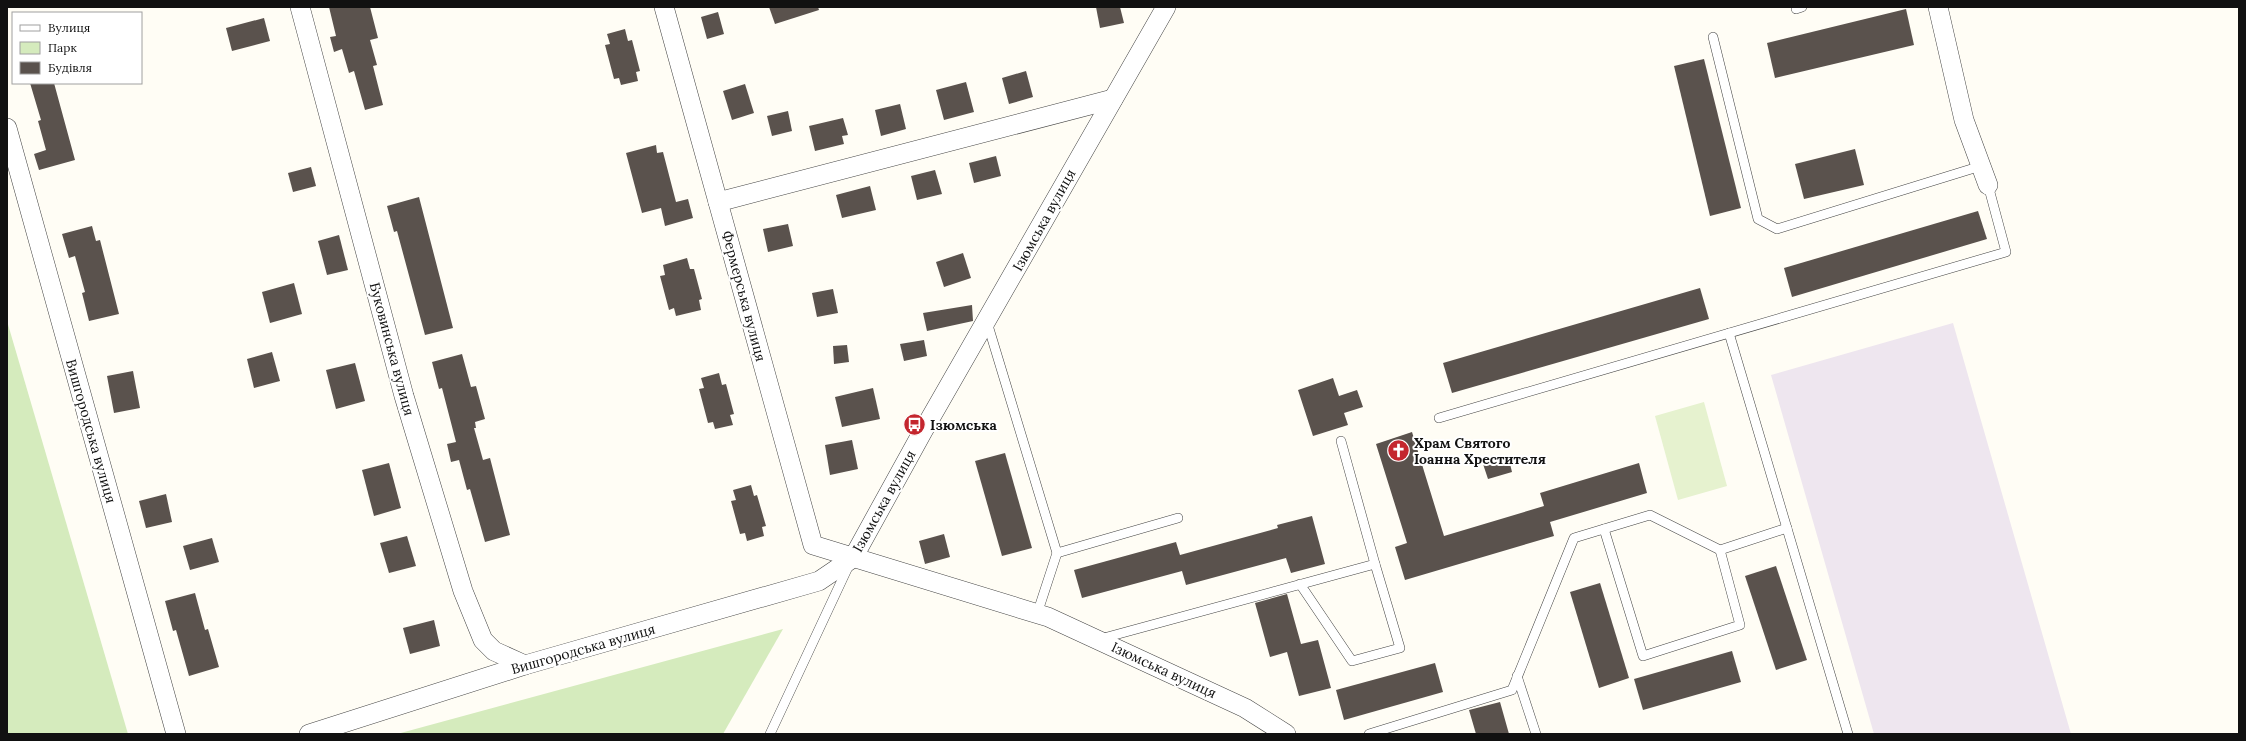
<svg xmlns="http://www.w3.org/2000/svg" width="2246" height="741" font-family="Lora,serif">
  <rect width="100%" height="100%" fill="#fffdf5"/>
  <polygon fill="#eee6ef" points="1953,323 2071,734 1874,734 1771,375"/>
  <g fill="#d5ebbd">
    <polygon points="7,321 128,734 7,734"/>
    <polygon points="783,629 723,734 397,734"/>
  </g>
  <polygon fill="#e6f2cf" points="1704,402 1727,486 1678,500 1655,416"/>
  <g fill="#5a524d">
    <polygon points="329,7 370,7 378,38 370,40 377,65 373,66 383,105 365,110 354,71 349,73 342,49 334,52 330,37 336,36"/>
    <polygon points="769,7 818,7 819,10 775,24"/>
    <polygon points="1096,7 1120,7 1124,23 1100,28"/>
    <polygon points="1906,9 1914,45 1775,78 1767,43"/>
    <polygon points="718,12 724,34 707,39 701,17"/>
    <polygon points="264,18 270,41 232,51 226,28"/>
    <polygon points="625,29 628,41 632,40 640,71 636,72 638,81 621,85 619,78 614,79 605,45 610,44 607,34"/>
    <polygon points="1704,59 1741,208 1710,216 1674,66"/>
    <polygon points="1026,71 1033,97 1009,104 1002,78"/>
    <polygon points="966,82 974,112 944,120 936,90"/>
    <polygon points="30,83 54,83 75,160 39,170 34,154 46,150 38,121 41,120"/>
    <polygon points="745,84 754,113 732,120 723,91"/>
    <polygon points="900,104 906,129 881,136 875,110"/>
    <polygon points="788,111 792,131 772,136 767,116"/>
    <polygon points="843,118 848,135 842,136 844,144 815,151 809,126"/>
    <polygon points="656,145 657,153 663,152 676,202 688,199 693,218 665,226 661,208 642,213 626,153"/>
    <polygon points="1855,149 1864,185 1804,199 1795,164"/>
    <polygon points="996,156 1001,176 974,183 969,163"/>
    <polygon points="311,167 316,186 293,192 288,173"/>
    <polygon points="935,170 942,194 917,200 911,176"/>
    <polygon points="870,186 876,210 842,218 836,195"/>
    <polygon points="419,197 453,328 425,335 397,231 394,232 387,206"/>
    <polygon points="1978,211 1987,239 1792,297 1784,268"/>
    <polygon points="788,224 793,246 768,252 763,229"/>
    <polygon points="92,226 96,241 100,240 119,314 89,321 82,293 85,292 75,256 69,258 62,234"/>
    <polygon points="339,235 348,270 327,275 318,241"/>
    <polygon points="963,253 971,278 944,287 936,262"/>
    <polygon points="687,258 690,269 694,269 702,299 699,300 701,310 676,316 674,308 669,310 660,276 665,275 663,265"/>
    <polygon points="294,283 302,314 270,323 262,292"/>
    <polygon points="1700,288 1709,319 1452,393 1443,363"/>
    <polygon points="833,289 838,313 817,317 812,293"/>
    <polygon points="972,305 973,321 927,331 923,313"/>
    <polygon points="924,340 927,356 904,361 900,344"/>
    <polygon points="847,345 849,362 834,364 833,346"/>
    <polygon points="272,352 280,381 254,388 247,359"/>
    <polygon points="462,354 471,387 476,386 485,419 475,422 476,428 474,428 483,460 490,458 510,535 485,542 470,489 467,490 459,460 451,462 447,444 456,442 442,388 439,389 432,362"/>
    <polygon points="355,363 365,401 336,409 326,370"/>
    <polygon points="133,371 140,408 114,413 107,376"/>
    <polygon points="719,373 722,385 726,384 734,414 730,415 733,425 715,429 713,422 708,423 699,389 704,388 701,378"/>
    <polygon points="1333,378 1339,396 1357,390 1363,407 1344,413 1348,425 1313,436 1298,390"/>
    <polygon points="873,388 880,419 842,427 835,397"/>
    <polygon points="1412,432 1444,536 1544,506 1540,493 1639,463 1647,493 1550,522 1554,536 1405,580 1395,547 1407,543 1376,444"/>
    <polygon points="852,440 858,469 830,475 825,445"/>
    <polygon points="1005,453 1032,548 1002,556 975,461"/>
    <polygon points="1508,456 1512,472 1488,479 1483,464"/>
    <polygon points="389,463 401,508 374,516 362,470"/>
    <polygon points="751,485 754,496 757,495 766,526 762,527 764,536 747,541 745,533 740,534 731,501 736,500 733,490"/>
    <polygon points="166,494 172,522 146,528 139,501"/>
    <polygon points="1312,516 1325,564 1291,573 1286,558 1186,585 1182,571 1082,598 1074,570 1176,542 1180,555 1278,528 1277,525"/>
    <polygon points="944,534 950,557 925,564 919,541"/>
    <polygon points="407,536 416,566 389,573 380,543"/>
    <polygon points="212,538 219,562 190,570 183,546"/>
    <polygon points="1776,566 1807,660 1776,670 1745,576"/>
    <polygon points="1600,583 1629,678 1599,688 1570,592"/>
    <polygon points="195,593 205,630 208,629 219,667 189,676 176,630 173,631 165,601"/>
    <polygon points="1287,594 1301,644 1318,640 1331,688 1299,696 1287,652 1270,657 1255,603"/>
    <polygon points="434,620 440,646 410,654 403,628"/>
    <polygon points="1732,651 1741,682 1643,710 1634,679"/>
    <polygon points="1435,663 1443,692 1344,720 1336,690"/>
    <polygon points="1500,702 1509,734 1476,734 1469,710"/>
  </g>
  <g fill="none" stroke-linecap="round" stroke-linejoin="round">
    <defs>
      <g id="lane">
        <polyline points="1796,9 1802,7"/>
        <polyline points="1713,37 1758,219 1777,229 1981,166"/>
        <polyline points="987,322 1057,553 1178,518"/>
        <polyline points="1729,333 1848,734"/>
        <polyline points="1439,418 2006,252 1988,185"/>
        <polyline points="1341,441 1375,564"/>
        <polyline points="1604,529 1643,656 1740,625 1720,550"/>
        <polyline points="1037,614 1057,553"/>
        <polyline points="1100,639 1375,564 1400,648 1352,661 1300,584"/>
        <polyline points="1517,676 1536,734"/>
        <polyline points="770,734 849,565"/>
        <polyline points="1369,734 1512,690 1574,538 1650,515 1720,550 1787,528"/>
      </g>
      <g id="street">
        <polyline points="300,7 404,396 463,591 483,640 494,651 525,665"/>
        <polyline points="664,7 813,545 1048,617 1245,708 1286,734"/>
        <polyline points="1938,7 1964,120 1988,185"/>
        <polyline points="7,128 176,734"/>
        <polyline points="718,202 1113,99"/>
        <polyline points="309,734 525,665 819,581 853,558 923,431 1166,7"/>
      </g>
    </defs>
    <use href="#lane" stroke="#444" stroke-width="10"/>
    <use href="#street" stroke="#444" stroke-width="20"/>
    <use href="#lane" stroke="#fff" stroke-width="9"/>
    <use href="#street" stroke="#fff" stroke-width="19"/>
  </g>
  <defs>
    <symbol id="bus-disc" viewBox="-11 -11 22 22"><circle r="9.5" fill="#c4262e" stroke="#fff"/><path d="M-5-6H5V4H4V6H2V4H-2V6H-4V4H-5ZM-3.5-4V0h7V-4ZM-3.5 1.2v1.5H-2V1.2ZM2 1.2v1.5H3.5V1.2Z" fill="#fff"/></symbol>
    <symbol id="church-disc" viewBox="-11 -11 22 22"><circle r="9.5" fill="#c4262e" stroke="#fff"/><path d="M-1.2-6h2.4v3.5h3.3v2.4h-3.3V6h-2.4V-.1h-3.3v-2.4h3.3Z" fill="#fff"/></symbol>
  </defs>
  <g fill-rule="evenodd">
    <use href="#bus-disc" x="902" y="412" width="25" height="25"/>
    <use href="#church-disc" x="1386" y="438" width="25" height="25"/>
  </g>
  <g text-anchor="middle" stroke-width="4" stroke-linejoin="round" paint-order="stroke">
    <g font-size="14" fill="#111" stroke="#fff">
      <text transform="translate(1044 220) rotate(-61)" y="5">Ізюмська вулиця</text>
      <text transform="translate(744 296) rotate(75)" y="5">Фермерська вулиця</text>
      <text transform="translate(392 349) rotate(75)" y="5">Буковинська вулиця</text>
      <text transform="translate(91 431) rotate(74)" y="5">Вишгородська вулиця</text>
      <text transform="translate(884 501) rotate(-61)" y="5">Ізюмська вулиця</text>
      <text transform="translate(583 649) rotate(-16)" y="5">Вишгородська вулиця</text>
      <text transform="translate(1164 670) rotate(25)" y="5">Ізюмська вулиця</text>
    </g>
    <g font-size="14" font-weight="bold" fill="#111" stroke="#fff" text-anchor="start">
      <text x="930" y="430">Ізюмська</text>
      <text x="1414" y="448">Храм Святого<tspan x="1414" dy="16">Іоанна Хрестителя</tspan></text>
    </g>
  </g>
  <rect width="2246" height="741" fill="none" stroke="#111111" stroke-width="16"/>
  <rect x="12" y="12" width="130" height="72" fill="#ffffff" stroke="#a0a0a0"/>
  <rect x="20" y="25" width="20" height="6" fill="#ffffff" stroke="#a0a0a0"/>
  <text x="48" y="32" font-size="12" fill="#111111">Вулиця</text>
  <rect x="20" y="42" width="20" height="12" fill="#d5ebbd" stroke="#a0a0a0"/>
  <text x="48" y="52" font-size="12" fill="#111111">Парк</text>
  <rect x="20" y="62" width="20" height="12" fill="#5a524d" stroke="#a0a0a0"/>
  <text x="48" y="72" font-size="12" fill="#111111">Будівля</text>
</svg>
